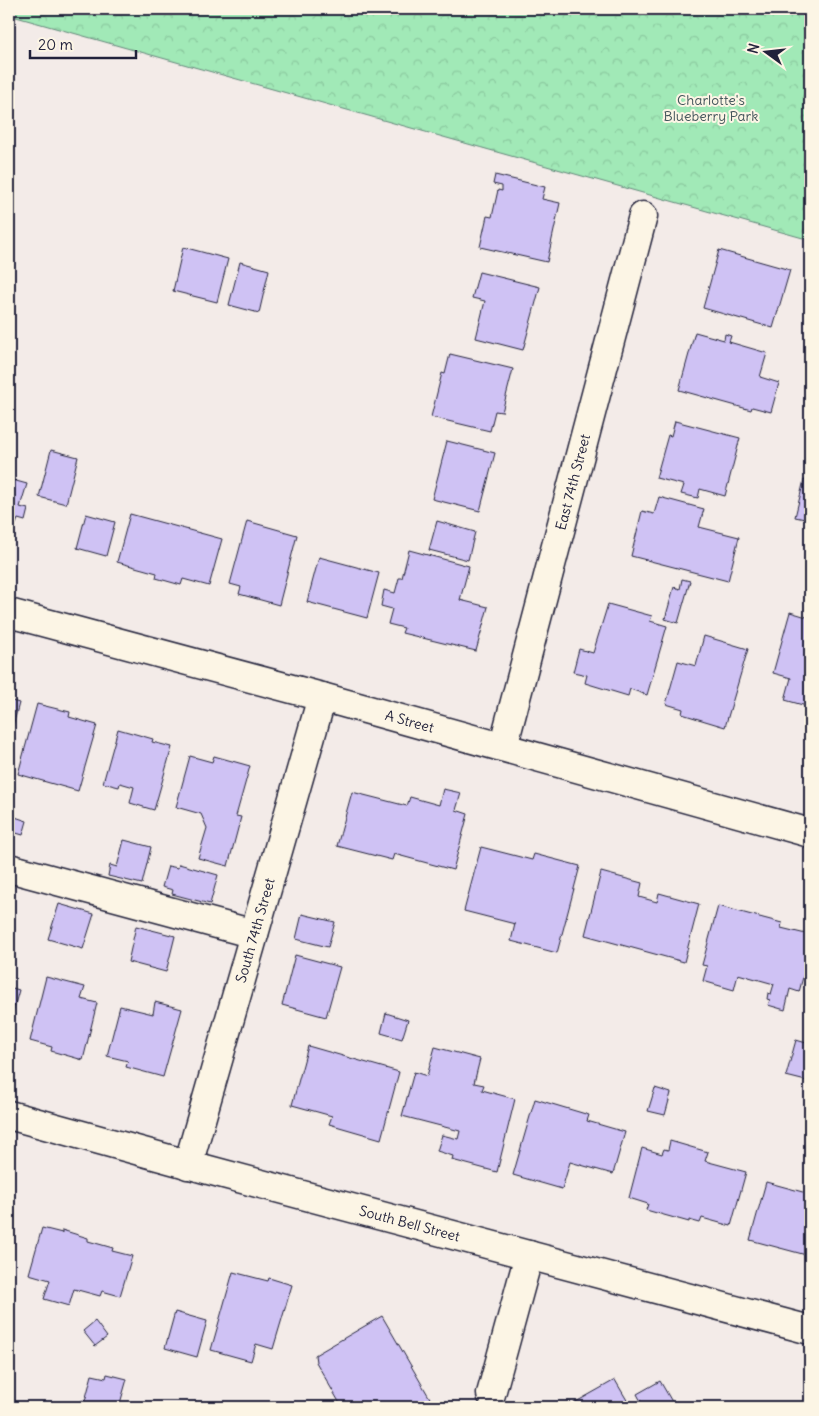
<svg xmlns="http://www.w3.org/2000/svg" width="819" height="1416" font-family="Delius,sans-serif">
  <defs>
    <pattern id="park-crowns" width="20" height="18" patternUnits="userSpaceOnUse" patternTransform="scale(1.25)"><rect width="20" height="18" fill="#a1e9b7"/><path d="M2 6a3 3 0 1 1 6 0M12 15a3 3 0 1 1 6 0" fill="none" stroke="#8ac89e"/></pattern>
  </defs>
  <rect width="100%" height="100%" fill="#f3ebe8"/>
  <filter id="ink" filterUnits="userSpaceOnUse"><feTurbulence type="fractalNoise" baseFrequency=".02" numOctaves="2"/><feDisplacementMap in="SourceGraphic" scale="10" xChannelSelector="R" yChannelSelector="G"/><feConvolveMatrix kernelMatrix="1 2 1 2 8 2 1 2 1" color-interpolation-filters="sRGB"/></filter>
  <g filter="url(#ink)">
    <polygon fill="url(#park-crowns)" stroke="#628679" points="9,9 810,9 810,240 9,15"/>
    <g fill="#cfc2f4" stroke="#22223b">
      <polygon points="495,175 545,187 542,199 560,203 547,262 480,247 487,216 492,217 498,190 502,191 502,186 493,184"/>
      <polygon points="183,247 228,259 217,302 173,291"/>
      <polygon points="719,250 790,270 773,328 703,308"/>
      <polygon points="240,262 269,270 259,313 229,305"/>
      <polygon points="479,272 540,287 523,350 476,338 485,301 472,298"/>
      <polygon points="695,332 724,340 725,334 731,336 729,342 767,353 760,377 779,383 771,412 752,407 751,410 679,390"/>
      <polygon points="450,354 513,369 502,412 495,411 490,431 431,417 442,373 445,374"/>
      <polygon points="675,421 740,438 725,496 700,489 698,498 681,494 684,485 656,478 668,435 671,436"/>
      <polygon points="447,441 495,453 480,511 432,499"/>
      <polygon points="51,450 78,457 66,504 39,497"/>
      <polygon points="9,479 27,484 20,507 28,509 25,521 18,519 16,524 9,522"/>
      <polygon points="804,480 810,481 810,520 795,517"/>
      <polygon points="659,497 704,509 699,527 739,537 728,581 631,556 642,511 654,514"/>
      <polygon points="86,514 115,522 106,556 77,548"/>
      <polygon points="130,514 222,539 209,586 183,579 181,585 156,578 157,573 117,562"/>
      <polygon points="247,521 297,535 279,605 239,594 241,587 230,584"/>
      <polygon points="437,521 475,532 468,560 429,550"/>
      <polygon points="409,550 469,566 460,600 488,607 476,651 402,633 404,628 388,624 392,609 381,606 384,590 395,593 399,578 402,578"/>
      <polygon points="319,557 379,573 367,618 307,602"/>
      <polygon points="682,579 690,581 678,623 665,619 674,587 680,589"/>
      <polygon points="608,604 652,616 650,621 667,626 647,695 630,689 628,696 585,683 587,675 573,672 579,649 593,653"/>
      <polygon points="790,612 810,618 810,707 785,700 791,678 773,673"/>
      <polygon points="704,636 748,649 725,727 682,714 683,709 666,704 678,661 696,666"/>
      <polygon points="9,700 19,703 9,741"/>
      <polygon points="37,704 70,712 69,717 97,725 78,791 18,774"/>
      <polygon points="118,729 153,739 152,742 172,747 154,810 130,803 134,787 120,783 119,787 103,783"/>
      <polygon points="190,756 212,762 214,756 250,766 236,816 241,817 228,866 198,858 207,828 201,814 176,807"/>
      <polygon points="443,789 461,793 456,810 468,814 453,870 394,854 392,860 337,846 352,792 407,806 410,797 439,805"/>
      <polygon points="9,815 27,821 23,835 9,831"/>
      <polygon points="124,840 151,847 142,884 108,876 110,865 117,867"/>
      <polygon points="481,847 532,860 534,854 580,866 557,953 511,941 515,924 464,911"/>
      <polygon points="179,864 218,875 210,904 172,894 173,890 162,887 168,866 178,868"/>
      <polygon points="601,872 642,883 639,897 657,902 659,893 699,904 684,962 585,935"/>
      <polygon points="59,904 94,914 83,949 48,939"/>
      <polygon points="718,906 782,923 781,928 810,935 810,951 799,992 790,989 785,1010 768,1005 770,1000 767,999 768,993 771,994 774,984 738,974 734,990 703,981 707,966 702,965"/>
      <polygon points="302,914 335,922 328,947 296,939"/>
      <polygon points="136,926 175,936 166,972 128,962"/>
      <polygon points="295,955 340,967 326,1017 282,1005"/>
      <polygon points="46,977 85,987 81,999 97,1003 83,1060 51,1051 52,1047 30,1041"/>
      <polygon points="9,987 19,990 9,1026"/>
      <polygon points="155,1002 182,1009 163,1077 126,1067 128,1061 107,1056 120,1006 153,1014"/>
      <polygon points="386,1013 408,1020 402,1039 381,1033"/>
      <polygon points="796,1040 810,1044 810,1082 786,1076"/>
      <polygon points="308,1046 399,1072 381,1139 329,1124 332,1116 292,1105"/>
      <polygon points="435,1047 480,1059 474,1083 484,1085 482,1090 515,1099 497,1172 452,1160 453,1156 437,1151 442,1135 458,1139 460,1131 402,1116 414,1072 427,1076"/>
      <polygon points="655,1088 671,1093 665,1115 648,1111"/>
      <polygon points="535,1099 589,1115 587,1121 625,1132 613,1174 570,1162 562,1189 513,1175"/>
      <polygon points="670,1141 708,1152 705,1161 746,1172 731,1226 702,1218 700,1223 689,1220 689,1222 646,1210 648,1204 629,1198 642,1148 662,1154 664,1149 668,1150"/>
      <polygon points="766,1182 810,1194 810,1256 750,1240"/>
      <polygon points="42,1228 62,1233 62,1230 88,1238 88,1241 113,1248 112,1251 132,1256 120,1296 102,1291 100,1296 74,1289 69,1306 44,1299 50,1280 29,1274"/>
      <polygon points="233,1272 268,1281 269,1278 292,1285 273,1349 256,1344 251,1361 211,1350"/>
      <polygon points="175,1312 207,1321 197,1357 165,1348"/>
      <polygon points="382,1316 435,1407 342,1407 316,1362 315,1355"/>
      <polygon points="95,1321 107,1337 95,1346 83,1331"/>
      <polygon points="107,1374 127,1379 119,1407 80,1407 82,1400 85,1401 92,1375 106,1378"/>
      <polygon points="615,1380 631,1407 567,1407"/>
      <polygon points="660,1381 675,1407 644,1407 637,1394"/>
    </g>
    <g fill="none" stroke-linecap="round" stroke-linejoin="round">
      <defs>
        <g id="minor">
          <path id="s1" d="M 9,613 L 322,697 L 810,833"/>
          <path id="s2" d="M 503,747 L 643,216"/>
          <polyline points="9,868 254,934"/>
          <path id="s3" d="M 9,1115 L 205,1169 L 810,1330"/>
          <path id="s4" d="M 188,1165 L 322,697"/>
          <polyline points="491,1394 529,1255"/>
        </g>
      </defs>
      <use href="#minor" stroke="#22223b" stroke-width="31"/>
      <use href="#minor" stroke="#fcf5e5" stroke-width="28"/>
    </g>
  </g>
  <g text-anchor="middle" stroke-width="4" stroke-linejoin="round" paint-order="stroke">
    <g font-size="14" fill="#42545a" stroke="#fcf5e5">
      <text x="711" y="105">Charlotte's<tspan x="711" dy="16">Blueberry Park</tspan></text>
    </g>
    <g font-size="14" fill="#22223b" stroke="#fcf5e5">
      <text dy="5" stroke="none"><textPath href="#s2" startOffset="274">East 74th Street</textPath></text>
      <text dy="5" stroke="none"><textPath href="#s1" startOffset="415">A Street</textPath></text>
      <text dy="5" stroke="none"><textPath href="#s4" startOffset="244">South 74th Street</textPath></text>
      <text dy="5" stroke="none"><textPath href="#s3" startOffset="415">South Bell Street</textPath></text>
    </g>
  </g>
  <rect width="819" height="1416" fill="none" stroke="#fcf5e5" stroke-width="30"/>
  <rect x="15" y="15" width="789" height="1386" fill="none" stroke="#22223b" stroke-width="2" filter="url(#ink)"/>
  <g transform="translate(766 52) rotate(285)" stroke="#fcf5e5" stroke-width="4" paint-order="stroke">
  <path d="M0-4L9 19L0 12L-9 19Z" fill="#22223b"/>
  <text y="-8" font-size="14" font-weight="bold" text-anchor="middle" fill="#22223b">N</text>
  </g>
  <path d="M30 50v8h106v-8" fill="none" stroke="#22223b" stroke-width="2.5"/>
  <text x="38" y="50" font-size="15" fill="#22223b" stroke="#fcf5e5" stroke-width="4" paint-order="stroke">20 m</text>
</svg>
